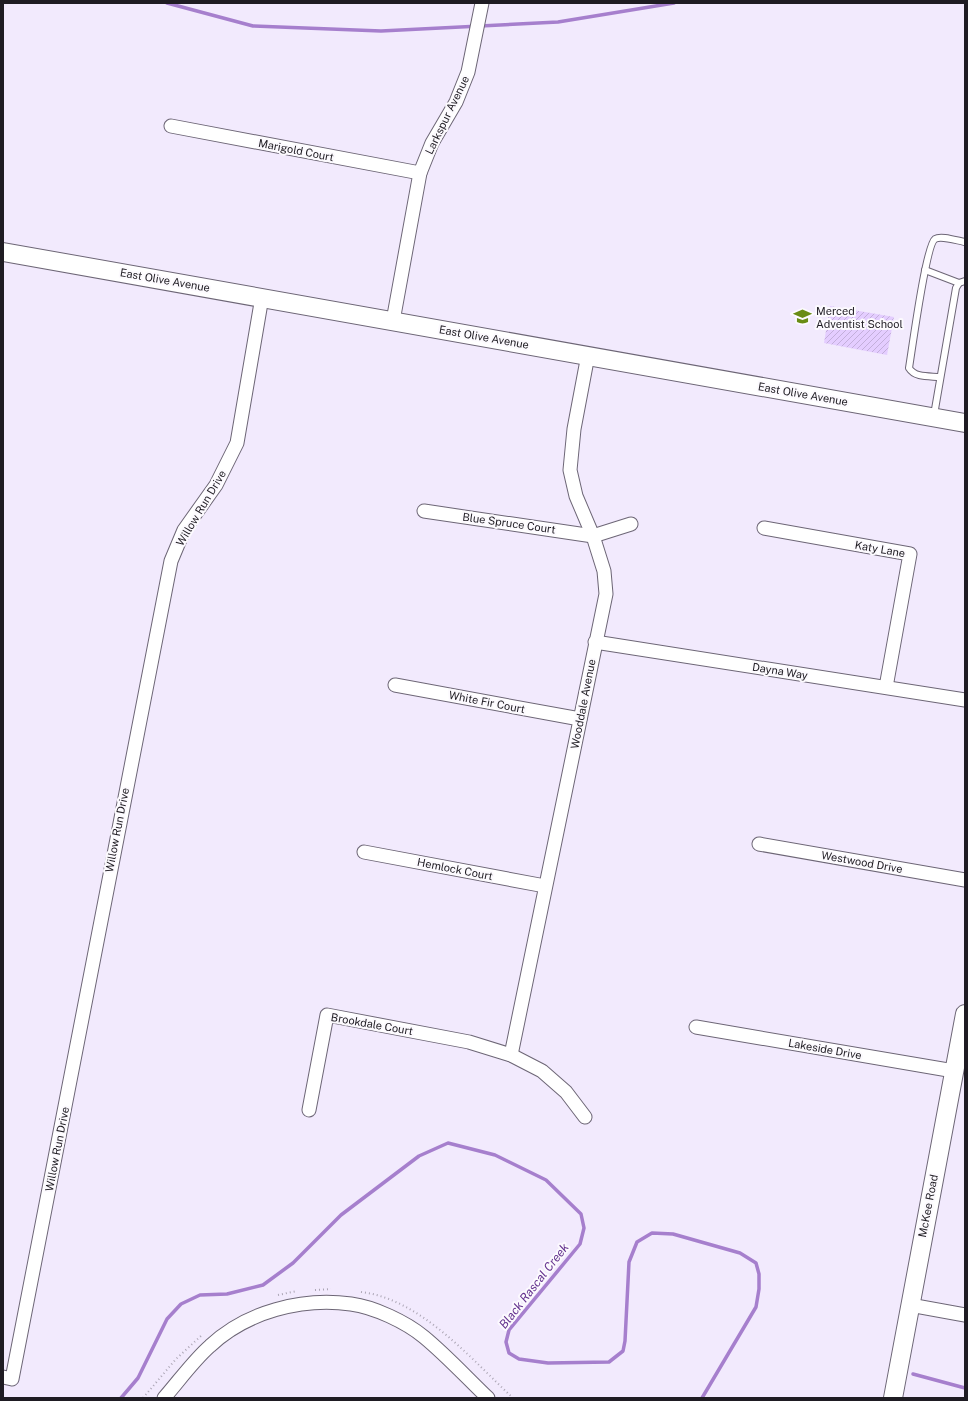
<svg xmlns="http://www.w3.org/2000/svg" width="968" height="1401" font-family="'Public Sans',sans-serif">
  <defs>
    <pattern id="building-hatch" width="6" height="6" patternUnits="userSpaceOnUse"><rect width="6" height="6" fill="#e4cdff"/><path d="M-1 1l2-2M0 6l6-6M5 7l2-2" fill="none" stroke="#c3afda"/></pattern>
  </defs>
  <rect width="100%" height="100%" fill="#f2eafd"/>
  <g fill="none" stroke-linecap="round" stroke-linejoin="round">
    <g stroke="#a67fcd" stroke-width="3.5">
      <polyline points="167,3 253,26 381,31 558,22 674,3"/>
      <polyline points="913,1374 965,1388"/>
      <polyline points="121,1398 138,1378 167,1319 181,1304 200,1295 227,1294 263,1285 293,1263 341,1215 419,1156 448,1143 495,1155 546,1180 581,1214 584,1228 580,1244 509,1330 506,1342 509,1353 519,1359 548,1363 609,1362 623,1351 625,1341 629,1262 637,1242 652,1233 673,1234 740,1253 756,1263 759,1274 759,1289 756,1307 702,1398"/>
    </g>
  </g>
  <polygon fill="url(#building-hatch)" points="830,306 894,317 887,355 824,343"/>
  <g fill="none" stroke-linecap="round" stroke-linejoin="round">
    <defs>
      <g id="lane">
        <polyline points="925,270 959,283"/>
        <path d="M 940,377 C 929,376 915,378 909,368 C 912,350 926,245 935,239 C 941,235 958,241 965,242"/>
        <polyline points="934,415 956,288 959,283 965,281"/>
      </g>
      <g id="street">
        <polyline points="171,126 420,173"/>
        <polyline points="393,321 420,173 432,143 456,102 468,72 482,3"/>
        <polyline points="424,511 593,536 631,524"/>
        <polyline points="764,528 910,554 886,687"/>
        <polyline points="595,642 965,700"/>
        <polyline points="395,685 580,719"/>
        <polyline points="759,844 965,880"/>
        <polyline points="364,852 545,886"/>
        <polyline points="696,1027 954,1071"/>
        <polyline points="511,1055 606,594 604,571 593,536 576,496 570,470 574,429 588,355"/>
        <polyline points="309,1110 327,1015 469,1042 511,1055 542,1071 566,1092 585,1117"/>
        <polyline points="910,1305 965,1315"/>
        <polyline points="3,1377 12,1379 171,561 184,530 216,485 237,443 262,297"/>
        <path d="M 164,1398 C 179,1381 193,1361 210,1346 C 246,1312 302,1297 351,1304 C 374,1307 406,1322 424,1337 C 447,1356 467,1378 488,1398"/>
      </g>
      <g id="secondary">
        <polyline points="3,252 965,423"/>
        <polyline points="893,1398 965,1014"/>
      </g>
    </defs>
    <use href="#lane" stroke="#6d6676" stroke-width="8"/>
    <use href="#street" stroke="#6d6676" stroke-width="15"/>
    <use href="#secondary" stroke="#6d6676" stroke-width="20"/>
    <g stroke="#aca6b5" stroke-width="2" stroke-dasharray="1 3" stroke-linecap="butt">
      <polyline points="315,1290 331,1289"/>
      <path d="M 361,1292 C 421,1299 471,1359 513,1398"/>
      <polyline points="278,1295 297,1291"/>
      <polyline points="143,1398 176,1359 202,1335"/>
    </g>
    <use href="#lane" stroke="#fff" stroke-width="6"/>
    <use href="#street" stroke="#fff" stroke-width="13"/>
    <use href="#secondary" stroke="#fff" stroke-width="18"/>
  </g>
  <defs>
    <symbol id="school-bare" viewBox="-9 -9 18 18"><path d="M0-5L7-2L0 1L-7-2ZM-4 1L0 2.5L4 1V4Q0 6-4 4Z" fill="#698c14" stroke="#fcfafe" stroke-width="2.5" paint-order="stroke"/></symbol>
  </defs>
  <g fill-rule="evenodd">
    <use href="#school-bare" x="790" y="304" width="25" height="25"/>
  </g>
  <g text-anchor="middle" stroke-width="4" stroke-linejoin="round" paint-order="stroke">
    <g font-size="11" fill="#1f1c23" stroke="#fcfafe">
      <text transform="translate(447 115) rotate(-64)" y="4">Larkspur Avenue</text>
      <text transform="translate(296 150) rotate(11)" y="4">Marigold Court</text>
      <text transform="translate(165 280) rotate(10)" y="4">East Olive Avenue</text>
      <text transform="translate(484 337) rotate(10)" y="4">East Olive Avenue</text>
      <text transform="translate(803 394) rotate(10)" y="4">East Olive Avenue</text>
      <text transform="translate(201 508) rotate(-59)" y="4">Willow Run Drive</text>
      <text transform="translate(509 523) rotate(8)" y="4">Blue Spruce Court</text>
      <text transform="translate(880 549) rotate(10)" y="4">Katy Lane</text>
      <text transform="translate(780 671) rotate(9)" y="4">Dayna Way</text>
      <text transform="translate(487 702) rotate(11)" y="4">White Fir Court</text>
      <text transform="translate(583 704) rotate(-79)" y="4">Wooddale Avenue</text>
      <text transform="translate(117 830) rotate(-79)" y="4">Willow Run Drive</text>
      <text transform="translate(862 862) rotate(10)" y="4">Westwood Drive</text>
      <text transform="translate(455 869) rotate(11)" y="4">Hemlock Court</text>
      <text transform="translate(372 1024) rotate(10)" y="4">Brookdale Court</text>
      <text transform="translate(825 1049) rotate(10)" y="4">Lakeside Drive</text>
      <text transform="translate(57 1149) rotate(-79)" y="4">Willow Run Drive</text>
      <text transform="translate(928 1206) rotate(-79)" y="4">McKee Road</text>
    </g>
    <g font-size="11" fill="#1f1c23" stroke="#fcfafe" text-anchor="start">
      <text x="816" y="315">Merced<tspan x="816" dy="13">Adventist School</tspan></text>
    </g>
    <g font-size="12" font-style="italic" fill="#64328e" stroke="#fcfafe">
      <text transform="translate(534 1286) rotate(-52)" y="4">Black Rascal Creek</text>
    </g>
  </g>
  <rect width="968" height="1401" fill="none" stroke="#1f1c23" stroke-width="8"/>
</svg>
